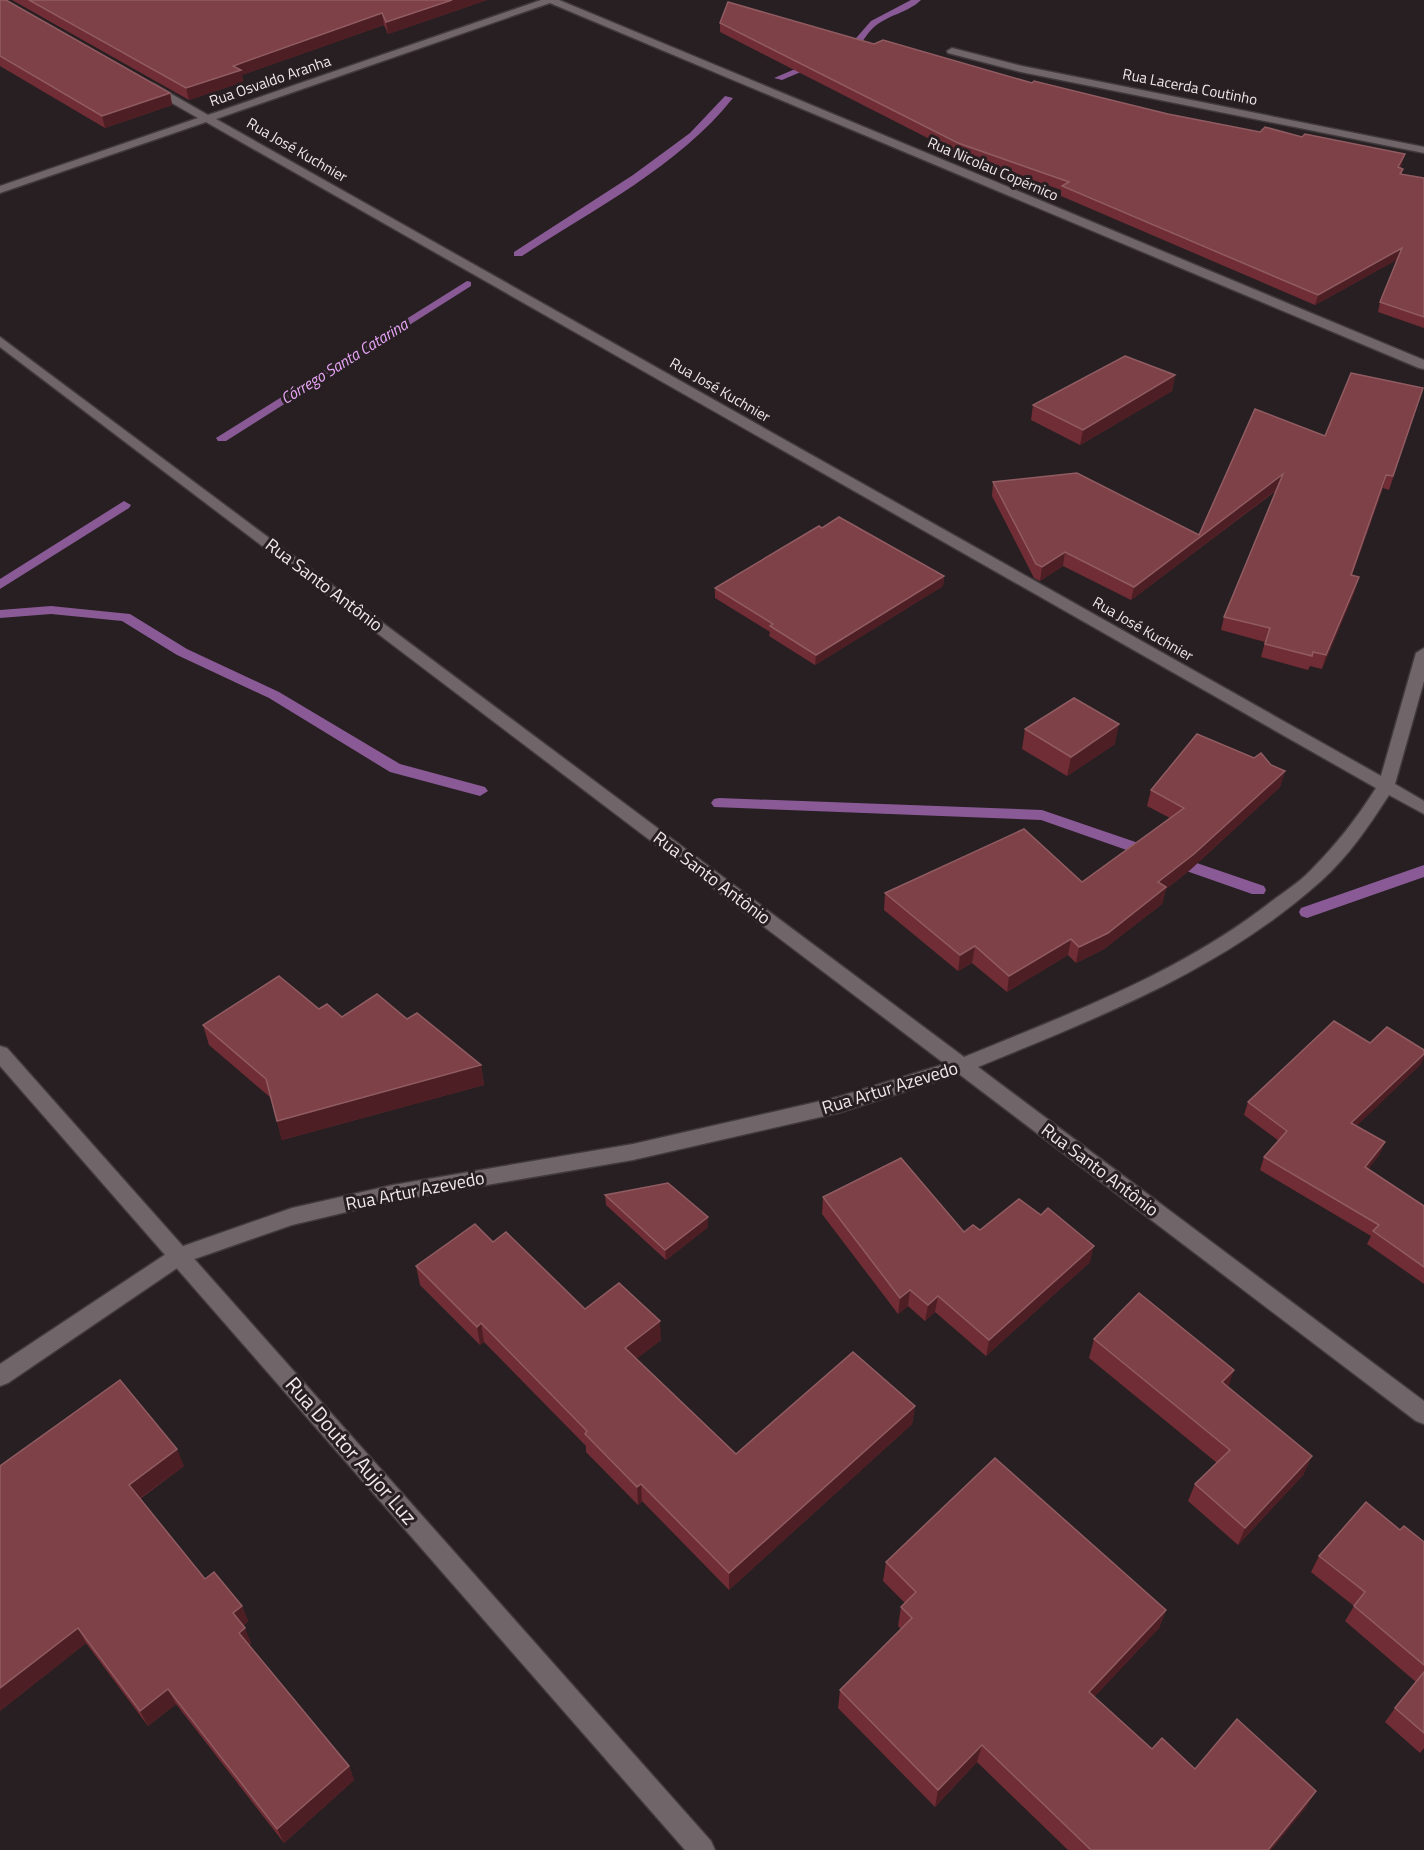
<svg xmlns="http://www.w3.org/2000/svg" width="1424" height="1850" font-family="'Titillium Web',sans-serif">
  <rect width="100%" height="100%" fill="#271f22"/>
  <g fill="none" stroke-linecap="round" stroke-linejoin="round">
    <g fill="#895a95" fill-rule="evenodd">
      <path d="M 911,0 L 921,0 C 908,13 886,15 872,29 C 863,38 856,57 841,55 L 841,51 L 850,45 L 871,21 Z"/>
      <polygon points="814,61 822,63 782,80 774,78"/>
      <path d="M 725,96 L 733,98 C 679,166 594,209 522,256 L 514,256 L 514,252 L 633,175 L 690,133 Z"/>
      <polygon points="467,281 471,282 471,286 226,441 218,441 216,438"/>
      <polygon points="124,501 131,505 129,508 0,589 0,579"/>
      <polygon points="51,606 130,614 187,649 279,692 400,764 485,787 488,791 480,796 390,772 269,698 177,655 122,621 51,614 0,618 0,610"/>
      <polygon points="719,798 1042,810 1264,886 1266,890 1264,894 1252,894 1041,820 714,807 711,803 714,799"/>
      <polygon points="1424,865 1424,877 1307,918 1301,916 1299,912 1301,908"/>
    </g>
    <defs>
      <g id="street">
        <path d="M 541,0 L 559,0 L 1424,360 L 1424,369 L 1419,368 L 550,3 L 216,119 L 1381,776 L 1416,653 L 1424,648 L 1424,681 L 1395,784 L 1424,801 L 1424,814 L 1389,795 C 1369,826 1348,857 1321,881 C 1222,970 1099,1017 978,1067 L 1424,1401 L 1424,1424 L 1416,1421 L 959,1074 L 838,1113 L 633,1160 L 393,1201 L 292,1225 L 186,1262 L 8,1383 L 0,1386 L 0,1364 L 172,1250 L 292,1208 L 393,1185 L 633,1144 L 838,1097 L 945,1064 L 0,347 L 0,337 L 964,1057 C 1071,1013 1180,973 1272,901 C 1285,891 1300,882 1311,870 C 1336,845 1357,818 1376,788 L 206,122 L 0,193 L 0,186 L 198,118 L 146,88 L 146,84 L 154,84 L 208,115 Z"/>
        <polygon points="952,48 1022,66 1424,147 1424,153 1021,72 948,53 947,51"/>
      </g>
      <polygon id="secondary" points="0,1046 7,1048 711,1841 715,1850 685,1850 0,1066"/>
    </defs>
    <use href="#street" stroke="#413a3c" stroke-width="3"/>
    <use href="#secondary" stroke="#413a3c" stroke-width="3"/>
    <use href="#street" fill="#706669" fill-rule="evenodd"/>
    <use href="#secondary" fill="#706669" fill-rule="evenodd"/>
  </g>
  <g fill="#712d35">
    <polygon points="0,0 170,93 172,105 105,128 0,66"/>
    <polygon points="12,0 487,0 388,34 384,25 242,75 243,82 189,100"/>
    <polygon points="720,23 874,44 1032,83 1168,114 1402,164 1400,168 1402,174 1424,178 1424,328 1378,312 1380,302 1398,259 1315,305 1061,196 1061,190 957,153 720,32"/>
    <polygon points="1175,375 1172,391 1080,445 1031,420 1033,405"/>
    <polygon points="1423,388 1389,490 1383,488 1352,575 1355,591 1322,669 1310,666 1308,670 1261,657 1265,642 1221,630 1224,617 1277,490 1131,600 1063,566 1040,581 1034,578 992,496 993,482 1199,535 1325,436"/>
    <polygon points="822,528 944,576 943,586 815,665 769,636 770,632 715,598 715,588"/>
    <polygon points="1025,729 1115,744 1067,776 1022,749"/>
    <polygon points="1271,765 1285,771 1280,787 1190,870 1166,889 1162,904 1104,949 1076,963 1068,955 1007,992 972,963 958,971 884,910 885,893 1082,882 1170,818 1147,806 1151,790"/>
    <polygon points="319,1009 342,1017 407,1019 481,1065 484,1085 282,1140 271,1098 209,1045 203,1025"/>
    <polygon points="1370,1043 1421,1064 1356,1126 1385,1142 1379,1155 1368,1169 1424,1206 1424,1284 1367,1244 1371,1236 1260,1170 1264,1157 1279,1141 1244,1115 1248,1102"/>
    <polygon points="605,1195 708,1217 708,1227 666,1260 606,1205"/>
    <polygon points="823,1197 964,1232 980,1230 1090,1262 986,1356 935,1312 925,1321 908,1306 898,1314 822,1214"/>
    <polygon points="493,1242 585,1309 661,1340 636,1359 736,1454 915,1406 912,1424 729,1590 642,1501 638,1505 586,1452 586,1446 484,1342 480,1345 420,1285 416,1266"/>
    <polygon points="1094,1339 1228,1387 1304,1474 1238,1545 1188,1501 1195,1484 1217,1463 1089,1358"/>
    <polygon points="0,1466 184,1466 140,1499 205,1579 242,1606 248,1621 243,1626 251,1643 249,1645 349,1766 354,1780 284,1843 176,1704 148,1726 86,1643 0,1711"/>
    <polygon points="1400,1530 1424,1542 1424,1748 1420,1753 1385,1722 1395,1708 1416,1682 1345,1621 1354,1606 1311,1572 1319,1556"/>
    <polygon points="886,1562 1166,1610 1159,1628 1094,1697 1152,1749 1195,1769 1316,1791 1306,1807 1271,1850 1068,1850 977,1762 935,1807 838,1708 840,1690 901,1629 898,1626 901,1607 905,1603 883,1581"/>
  </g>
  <g fill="#4d1f25">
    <polygon points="452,0 487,0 388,34 386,22"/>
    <polygon points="382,13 384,25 242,75 243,82 189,100 186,88 233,66"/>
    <polygon points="170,93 172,105 105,128 102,116"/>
    <polygon points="1405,154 1402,164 1395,177 1398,167"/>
    <polygon points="1402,248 1400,258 1315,305 1318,295"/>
    <polygon points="1175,375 1172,391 1080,445 1083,430"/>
    <polygon points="1283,474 1280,487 1131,600 1134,587"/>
    <polygon points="1386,475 1383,488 1347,589 1351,575"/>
    <polygon points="1065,552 1063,566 1040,581 1042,567"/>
    <polygon points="944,576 943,586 815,665 816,655"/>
    <polygon points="1359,577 1355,591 1322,669 1326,655"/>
    <polygon points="1119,724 1115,744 1067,776 1071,757"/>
    <polygon points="1285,771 1280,787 1190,870 1166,889 1162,904 1104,949 1076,963 1079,947 1158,882"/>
    <polygon points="1071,939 1068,955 1007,992 1009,976"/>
    <polygon points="975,946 972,963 958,971 960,955"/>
    <polygon points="1424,1054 1424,1058 1421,1064 1346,1136 1351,1123"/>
    <polygon points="481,1065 484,1085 282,1140 277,1121"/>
    <polygon points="1385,1142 1379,1155 1360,1180 1365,1167"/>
    <polygon points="708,1217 708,1227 666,1260 665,1250"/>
    <polygon points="1094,1246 1090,1262 986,1356 989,1340"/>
    <polygon points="910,1290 908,1306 898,1314 900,1298"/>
    <polygon points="938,1296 935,1312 925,1321 928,1305"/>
    <polygon points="660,1321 661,1340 626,1367 625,1348"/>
    <polygon points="481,1323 484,1342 480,1345 477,1327"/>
    <polygon points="1234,1370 1228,1388 1222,1382"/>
    <polygon points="915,1406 912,1424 729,1590 729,1573"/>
    <polygon points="177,1449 184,1466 136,1501 129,1485"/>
    <polygon points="1312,1456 1304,1474 1238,1545 1245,1528"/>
    <polygon points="641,1484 642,1501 638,1505 637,1487"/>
    <polygon points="242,1606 248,1621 239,1629 233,1613"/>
    <polygon points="1166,1610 1159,1628 1082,1710 1089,1692"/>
    <polygon points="78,1628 86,1643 0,1711 0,1688"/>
    <polygon points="245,1628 251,1643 245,1648 239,1633"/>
    <polygon points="168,1689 176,1704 148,1726 140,1711"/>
    <polygon points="982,1745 977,1762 935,1807 938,1790"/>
    <polygon points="349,1766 354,1780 284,1843 277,1829"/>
    <polygon points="1316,1791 1306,1807 1271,1850 1268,1850"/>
  </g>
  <g fill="#7e4148" stroke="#905c62" stroke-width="1.5">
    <polygon points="0,0 6,0 170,93 102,116 0,56"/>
    <polygon points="29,0 452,0 386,22 382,13 233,66 241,70 186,88"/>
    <polygon points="728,2 874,44 883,40 1032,83 1034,81 1168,114 1260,132 1265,127 1302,137 1305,134 1405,154 1398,167 1403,169 1400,174 1424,178 1424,317 1380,302 1402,248 1318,295 1062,186 1069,182 958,143 720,23"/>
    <polygon points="1125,356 1175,375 1083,430 1033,405"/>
    <polygon points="1351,373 1423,388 1393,476 1386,475 1351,575 1359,577 1326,655 1313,652 1312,656 1265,644 1270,628 1224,617 1283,474 1134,587 1065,552 1042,567 1036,564 993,482 1077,473 1199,535 1255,409 1325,436"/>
    <polygon points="839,517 944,576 816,655 770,626 773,624 715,588 819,526 822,528"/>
    <polygon points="1074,698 1119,724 1071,757 1025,729"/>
    <polygon points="1197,734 1254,758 1261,753 1271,765 1285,771 1194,854 1158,882 1166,887 1108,933 1079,947 1071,939 1009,976 975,946 960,955 885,893 1024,829 1082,882 1184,808 1151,790"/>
    <polygon points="279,976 319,1009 327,1004 342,1017 377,994 407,1019 417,1013 481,1065 277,1121 266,1079 203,1025"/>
    <polygon points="1334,1021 1370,1043 1387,1027 1424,1050 1424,1054 1351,1123 1385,1142 1365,1167 1424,1206 1424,1267 1373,1231 1379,1225 1264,1157 1287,1131 1248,1102"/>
    <polygon points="901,1158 964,1232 973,1225 980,1230 1019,1199 1041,1215 1048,1208 1094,1246 989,1340 938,1296 928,1305 910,1290 900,1298 823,1197"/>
    <polygon points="668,1183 708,1217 665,1250 605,1195"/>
    <polygon points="475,1224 493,1242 506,1232 585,1309 619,1283 660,1321 625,1348 736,1454 853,1352 915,1406 729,1573 641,1484 637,1487 585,1434 587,1431 481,1323 477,1327 416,1266"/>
    <polygon points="1139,1293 1234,1370 1222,1382 1312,1456 1245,1528 1195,1484 1230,1450 1094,1339"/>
    <polygon points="120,1380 177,1449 129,1485 205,1579 214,1572 242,1606 233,1613 245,1628 239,1633 349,1766 277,1829 168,1689 140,1711 78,1628 0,1688 0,1466"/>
    <polygon points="995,1458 1166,1610 1089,1692 1152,1749 1162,1738 1195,1769 1237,1719 1316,1791 1268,1850 1091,1850 982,1745 938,1790 840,1690 912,1618 901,1607 916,1592 886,1562"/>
    <polygon points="1366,1502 1400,1530 1404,1526 1424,1542 1424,1665 1354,1606 1365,1592 1319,1556"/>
    <polygon points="1424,1672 1424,1733 1395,1708"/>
  </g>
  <g text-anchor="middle" stroke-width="6" stroke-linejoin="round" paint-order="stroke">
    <g font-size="15" fill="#efe9eb" stroke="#271f22">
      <text transform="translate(270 81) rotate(-19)" y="5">Rua Osvaldo Aranha</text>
      <text transform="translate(1190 87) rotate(11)" y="5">Rua Lacerda Coutinho</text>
      <text transform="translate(297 150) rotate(30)" y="5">Rua José Kuchnier</text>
      <text transform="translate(993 169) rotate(23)" y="5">Rua Nicolau Copérnico</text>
      <text transform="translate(720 390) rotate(30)" y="5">Rua José Kuchnier</text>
      <text transform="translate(1143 629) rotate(30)" y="5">Rua José Kuchnier</text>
    </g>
    <g font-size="16" font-style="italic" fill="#e7a5f7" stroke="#271f22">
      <text transform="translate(344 361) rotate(-32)" y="6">Córrego Santa Catarina</text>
    </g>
    <g font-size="18" fill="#efe9eb" stroke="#271f22">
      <text transform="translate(324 585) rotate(37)" y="6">Rua Santo Antônio</text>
      <text transform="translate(712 878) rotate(37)" y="6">Rua Santo Antônio</text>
      <text transform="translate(890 1088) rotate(-17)" y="6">Rua Artur Azevedo</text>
      <text transform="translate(1100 1170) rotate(37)" y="6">Rua Santo Antônio</text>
      <text transform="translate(415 1191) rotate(-11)" y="6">Rua Artur Azevedo</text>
    </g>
    <g font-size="21" fill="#efe9eb" stroke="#271f22">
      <text transform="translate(351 1451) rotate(49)" y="7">Rua Doutor Aujor Luz</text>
    </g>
  </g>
</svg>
